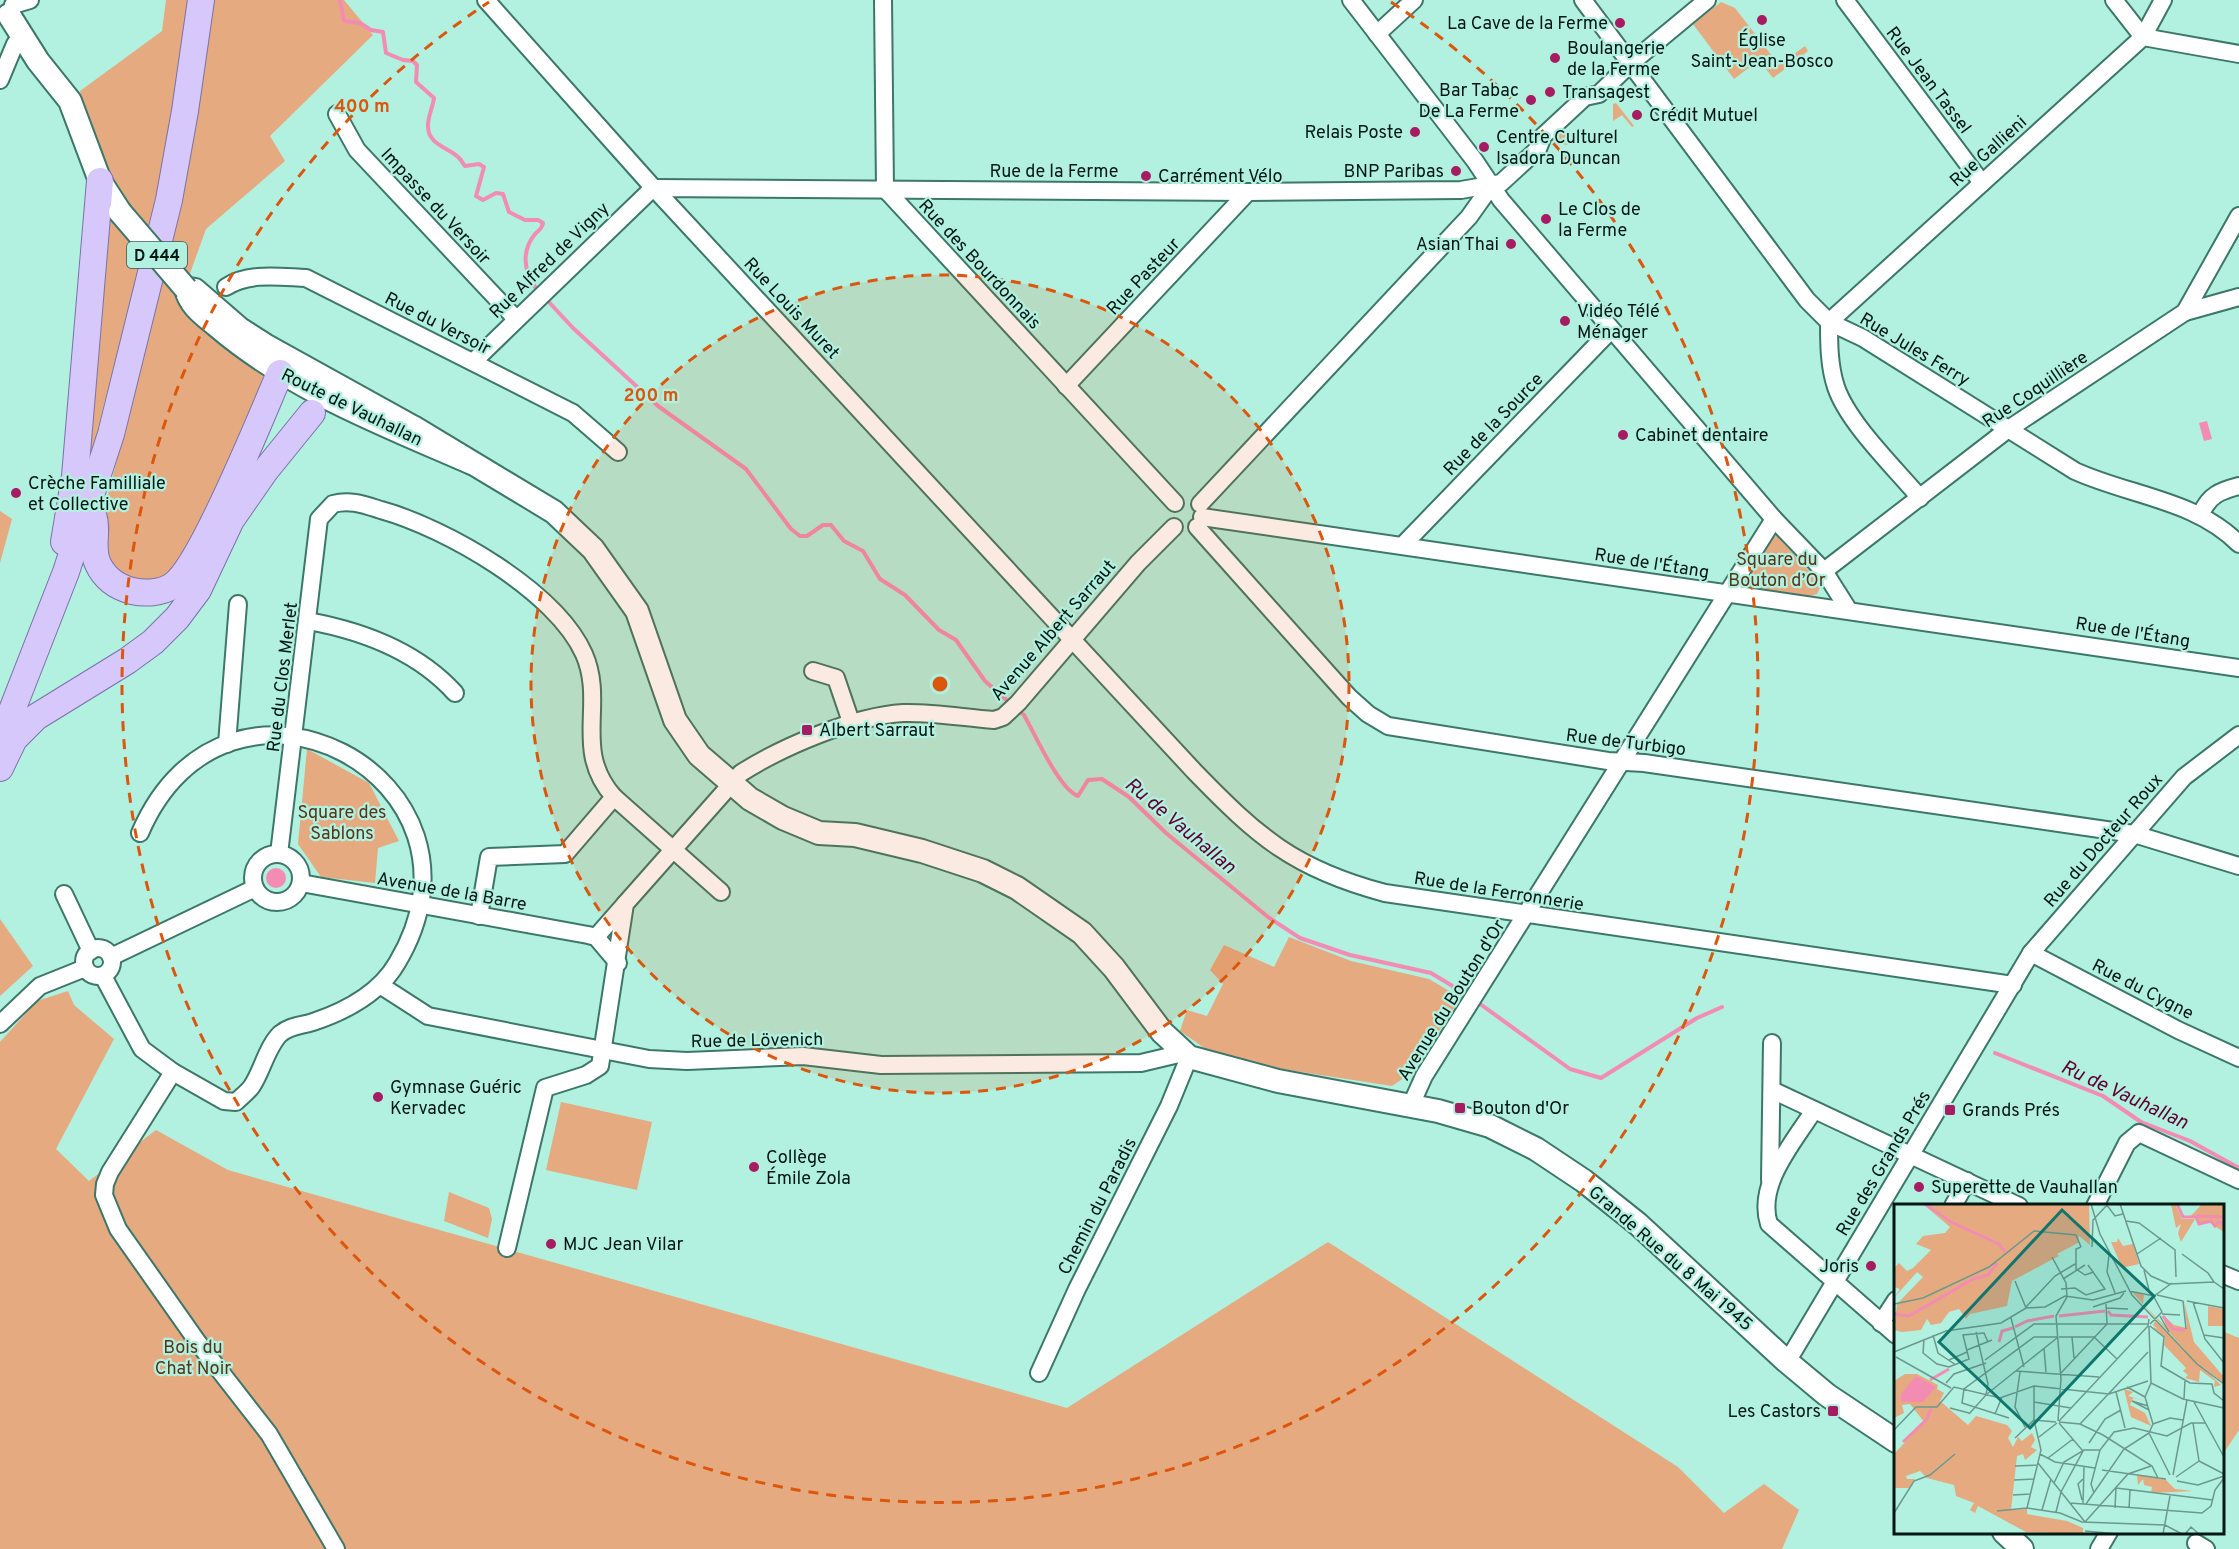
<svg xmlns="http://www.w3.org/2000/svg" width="2239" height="1549" font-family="Overpass,sans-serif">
  <rect width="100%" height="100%" fill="#b2f0df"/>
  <g fill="#e5aa80">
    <polygon points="166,0 189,0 185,44 151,237 126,207 104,170 80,91 162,31"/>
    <polygon points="209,0 344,0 373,35 270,136 285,161 206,229 188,279 166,254"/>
    <polygon points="1721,2 1735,8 1779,65 1805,46 1808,51 1773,78 1759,60 1734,79 1693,24"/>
    <polygon points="1616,103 1634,126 1632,127 1622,115 1613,121 1613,104"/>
    <polygon points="1560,127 1575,142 1566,145 1554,141 1552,137"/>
    <polygon points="104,208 149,263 105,400 79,510"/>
    <polygon points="163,279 262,373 265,385 190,558 163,585 112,574 100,526"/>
    <polygon points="0,511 12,519 0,563"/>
    <polygon points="1777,536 1818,581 1820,588 1817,594 1808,597 1743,587 1742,585 1771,537"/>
    <polygon points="307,749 369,783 399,841 378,848 375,883 321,877 298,844"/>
    <polygon points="0,919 33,966 0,996"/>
    <polygon points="1289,937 1351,961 1429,979 1461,998 1411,1073 1392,1086 1248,1064 1210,1052 1180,1031 1187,1010 1207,1016 1223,984 1210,970 1224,945 1274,967"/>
    <polygon points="68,991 74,1005 114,1039 56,1149 89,1181 156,1130 228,1170 1067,1408 1328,1242 1678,1467 1724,1513 1764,1484 1799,1510 1782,1549 0,1549 0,1042 37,1001"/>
    <polygon points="561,1102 652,1122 637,1190 546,1170"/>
    <polygon points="449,1192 489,1208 492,1219 488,1238 444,1221"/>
    <polygon points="2222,1331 2239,1338 2239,1430 2223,1454"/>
  </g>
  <g fill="#f38cb3">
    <polygon points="2207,421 2212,439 2204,441 2199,423"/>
    <circle cx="276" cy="878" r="10"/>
  </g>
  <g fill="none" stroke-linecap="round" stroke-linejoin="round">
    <g stroke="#f38cb3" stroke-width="4">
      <path d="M 340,0 L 344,21 L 360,23 L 371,30 L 383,32 L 386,53 L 403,60 L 413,61 L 417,65 L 416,82 L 434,98 C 433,107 428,116 428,125 C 427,146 452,148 460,159 C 462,161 463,164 465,166 L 479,164 L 484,167 L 476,196 L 483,200 L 496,193 L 503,194 L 509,212 L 525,220 L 538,220 L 543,223 C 542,229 539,230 535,234 C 521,251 524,271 535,287"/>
      <polyline points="547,300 573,328 658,406 746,469 791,529 800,536 807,536 823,525 831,525 844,541 863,551 880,579 905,595 939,630 956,640 985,681 1010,703"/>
      <path d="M 1018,710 L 1024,715 C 1035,734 1059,789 1078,796 L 1088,780 L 1102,779 L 1129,797 L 1166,833 L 1268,917 L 1300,938 L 1350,955 L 1431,973 L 1464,993"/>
      <polyline points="1476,1001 1570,1069 1601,1078 1697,1018 1722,1007"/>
      <polyline points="1995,1053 2103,1096 2141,1122 2190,1141 2239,1168"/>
    </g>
    <defs>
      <g id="minor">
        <path d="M 486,0 L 651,185 L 1194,771 C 1258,837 1294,869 1385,893 L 2013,985"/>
        <polyline points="883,0 885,189 1175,503"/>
        <polyline points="1351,0 1475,161 1501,200 1774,519 1824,571 1848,609"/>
        <path d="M 1583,0 L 1807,300 L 1829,322 L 1863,338 L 2075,471 C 2130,496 2196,500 2239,544"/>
        <polyline points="1845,0 1982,183"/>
        <polyline points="2114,0 2143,37 2239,54"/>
        <polyline points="13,5 30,0"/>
        <polyline points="1377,34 1414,0"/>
        <polyline points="0,80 15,44"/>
        <polyline points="337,114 357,150 516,319"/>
        <path d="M 226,287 C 248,272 280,277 306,278 L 573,413 L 618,452"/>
        <polyline points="2185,312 2239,297"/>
        <polyline points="1829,322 2143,37 2163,0"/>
        <path d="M 1829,322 C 1829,343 1829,366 1836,387 C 1848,423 1895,468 1920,498"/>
        <polyline points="473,362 653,188 1248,192 1461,190 1501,183 1538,149 1543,136 1585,97 1599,94 1631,63 1707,0"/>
        <polyline points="1066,386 1248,192"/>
        <polyline points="1200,504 1469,217 1491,186"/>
        <path d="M 2201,514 C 2209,495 2220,491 2239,486"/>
        <polyline points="1202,517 2239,668"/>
        <polyline points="1197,527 1349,697 1368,714 1388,726 1608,761 1644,763 2134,834 2239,866"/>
        <polyline points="1403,545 1611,330"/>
        <polyline points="1824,571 2007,430 2185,312 2239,216"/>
        <path d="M 308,621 C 363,631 417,651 455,693"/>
        <polyline points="813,671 836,678 851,722"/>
        <polyline points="227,744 238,604"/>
        <path d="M 279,854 L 319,519 L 333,504 C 350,499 365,505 381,510 C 446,528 556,591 584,654 C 606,704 572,750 614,797 L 721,892"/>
        <circle cx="277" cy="878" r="24"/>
        <polyline points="301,883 588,935 596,937 618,963"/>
        <polyline points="64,894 91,951"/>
        <polyline points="479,916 489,857 565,854 614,797"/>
        <polyline points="596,937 625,904"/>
        <circle cx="98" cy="962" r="14"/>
        <polyline points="2031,953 2178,1030 2239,1058"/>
        <polyline points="111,957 255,888"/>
        <path d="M 103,976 L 142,1049 L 173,1072 L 224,1101 L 236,1102 C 241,1097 248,1092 252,1086 C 262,1071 267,1047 280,1034 C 291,1025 301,1026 313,1022 C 346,1011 379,994 397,963 C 508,778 227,630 140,833"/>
        <polyline points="380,985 428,1016 649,1059 687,1061 803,1056 881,1065 1141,1063 1183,1053"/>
        <polyline points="0,1024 40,986 85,968"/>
        <polyline points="173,1072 110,1172 105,1184 104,1195 118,1229 199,1344 269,1434 336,1549"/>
        <polyline points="1772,1090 2019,1206"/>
        <polyline points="1411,1105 1424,1076 1774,519"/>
        <path d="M 1814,1110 C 1794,1142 1756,1184 1769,1224 L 1896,1335"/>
        <polyline points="1770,1180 1772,1043"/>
        <polyline points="1953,1206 1967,1181"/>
        <polyline points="2095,1206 2127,1143 2139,1133 2239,1180"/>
        <path d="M 507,1248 L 545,1088 L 586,1075 L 600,1066 L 625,904 L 741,773 C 782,747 854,716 903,713 C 933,712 965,718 994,720 L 1003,717 L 1018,703 L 1138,563 L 1174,527"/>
        <polyline points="2222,1274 2239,1281"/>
        <polyline points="1881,1323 1896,1300"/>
        <polyline points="1785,1360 1793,1352 2031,953 2184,777 2239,735"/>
        <polyline points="1039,1373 1077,1289 1169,1106 1189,1057"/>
        <polyline points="2196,1543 2206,1549"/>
        <polyline points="2099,1549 2109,1532"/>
      </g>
      <g id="secondary">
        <polyline points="9,15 38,61 70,101 100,181 120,212"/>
        <path d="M 474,464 C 385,425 292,390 217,326 C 204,315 190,306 186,289 L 195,290 L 240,329 L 265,345 L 413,427 L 554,512 L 593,549 L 637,611 L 675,720 L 699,755 L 750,799 L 783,818 L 819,833 L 855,835 L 922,851 L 983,871 L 1017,888 L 1082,933 L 1114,968 L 1162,1032 L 1189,1057 L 1278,1081 L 1438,1111 L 1490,1126 L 1536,1149 L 1584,1181 L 1638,1224 L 1785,1360 L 1827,1395 L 1896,1441"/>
        <polyline points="2004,1532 2022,1549"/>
      </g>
      <g id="primary">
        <path d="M 93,515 C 99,530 90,547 98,564 C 105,579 117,587 132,591 C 145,594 161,593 172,586 C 201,568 263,412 280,373"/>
        <polyline points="64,542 75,476 100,181"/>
        <polyline points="0,741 66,572 111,434 169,200 185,111 201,0"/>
        <polyline points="0,768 14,739 36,717 127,661 153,642 177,618 198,590 231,520 265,471 312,413"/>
      </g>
    </defs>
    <use href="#minor" stroke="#3c7769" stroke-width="20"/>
    <use href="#secondary" stroke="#3c7769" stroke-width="26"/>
    <use href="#primary" stroke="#7a72a8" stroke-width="28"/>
    <use href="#minor" stroke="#fff" stroke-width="16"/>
    <use href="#secondary" stroke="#fff" stroke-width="22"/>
    <use href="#primary" stroke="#d6c8fb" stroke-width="26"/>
    <defs>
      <polyline id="secondary-bridge" points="120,212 186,289"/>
    </defs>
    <use href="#secondary-bridge" stroke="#3c7769" stroke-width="26" stroke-linecap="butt"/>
    <use href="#secondary-bridge" stroke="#fff" stroke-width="22"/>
  </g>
  <circle cx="940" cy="684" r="409" fill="#dc560c" fill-opacity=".12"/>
  <g fill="none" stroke="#dc560c" stroke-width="3" stroke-dasharray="10 8">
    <circle cx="940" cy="684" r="409"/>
    <path d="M1391 2A818 818 0 1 1 489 2"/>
  </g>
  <g fill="#a61b61" stroke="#b2f0df" stroke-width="2">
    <circle cx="1762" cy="20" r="6"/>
    <circle cx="1620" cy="23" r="6"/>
    <circle cx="1555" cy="58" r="6"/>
    <circle cx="1550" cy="92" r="6"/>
    <circle cx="1531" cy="100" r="6"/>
    <circle cx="1637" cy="115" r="6"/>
    <circle cx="1415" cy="132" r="6"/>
    <circle cx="1484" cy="147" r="6"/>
    <circle cx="1456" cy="171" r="6"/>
    <circle cx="1146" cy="176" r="6"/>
    <circle cx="1546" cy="219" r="6"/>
    <circle cx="1511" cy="244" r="6"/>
    <circle cx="1565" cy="321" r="6"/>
    <circle cx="1623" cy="435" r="6"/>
    <circle cx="16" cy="493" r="6"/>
    <rect x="801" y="724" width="12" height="12" rx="3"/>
    <circle cx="378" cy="1097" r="6"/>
    <rect x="1454" y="1102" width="12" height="12" rx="3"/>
    <rect x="1944" y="1104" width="12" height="12" rx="3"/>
    <circle cx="754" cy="1167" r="6"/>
    <circle cx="1919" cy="1187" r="6"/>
    <circle cx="551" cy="1244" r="6"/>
    <circle cx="1871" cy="1266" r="6"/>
    <rect x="1827" y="1405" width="12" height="12" rx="3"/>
  </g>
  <g text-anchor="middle" stroke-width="4.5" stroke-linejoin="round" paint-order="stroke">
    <rect fill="#b2f0df" stroke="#365850" stroke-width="1.5" x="127" y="242" width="60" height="26" rx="4.5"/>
    <g font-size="16" font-weight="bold" fill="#011712">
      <text x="157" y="261">D 444</text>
    </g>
    <g font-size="18" fill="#011712" stroke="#b2f0df" text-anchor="start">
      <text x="1608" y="29" text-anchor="end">La Cave de la Ferme</text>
      <text x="1762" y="46" text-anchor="middle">Église<tspan x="1762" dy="21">Saint-Jean-Bosco</tspan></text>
      <text x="1567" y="54">Boulangerie<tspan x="1567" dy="21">de la Ferme</tspan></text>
      <text x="1519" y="96" text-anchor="end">Bar Tabac<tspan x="1519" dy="21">De La Ferme</tspan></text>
      <text x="1562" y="98">Transagest</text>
      <text x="1649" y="121">Crédit Mutuel</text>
      <text x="1403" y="138" text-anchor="end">Relais Poste</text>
      <text x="1496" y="143">Centre Culturel<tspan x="1496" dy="21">Isadora Duncan</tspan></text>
      <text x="1444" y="177" text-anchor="end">BNP Paribas</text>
      <text x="1158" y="182">Carrément Vélo</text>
      <text x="1558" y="215">Le Clos de<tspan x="1558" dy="21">la Ferme</tspan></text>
      <text x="1499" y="250" text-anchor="end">Asian Thai</text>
      <text x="1577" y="317">Vidéo Télé<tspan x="1577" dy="21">Ménager</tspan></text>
      <text x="1635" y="441">Cabinet dentaire</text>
      <text x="28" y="489">Crèche Familliale<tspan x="28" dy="21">et Collective</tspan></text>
      <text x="819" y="736">Albert Sarraut</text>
      <text x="390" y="1093">Gymnase Guéric<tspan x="390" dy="21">Kervadec</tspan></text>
      <text x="1472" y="1114">Bouton d'Or</text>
      <text x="1962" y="1116">Grands Prés</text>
      <text x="766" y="1163">Collège<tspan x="766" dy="21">Émile Zola</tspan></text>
      <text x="1931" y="1193">Superette de Vauhallan</text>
      <text x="563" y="1250">MJC Jean Vilar</text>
      <text x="1859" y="1272" text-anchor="end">Joris</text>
      <text x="1821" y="1417" text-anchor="end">Les Castors</text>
    </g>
    <g font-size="18" fill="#011712" stroke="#b2f0df">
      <text transform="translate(1929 80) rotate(53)" y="6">Rue Jean Tassel</text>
      <text transform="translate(1988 151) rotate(-42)" y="6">Rue Gallieni</text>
      <text x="1054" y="177">Rue de la Ferme</text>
      <text transform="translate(436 206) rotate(47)" y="6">Impasse du Versoir</text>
      <text transform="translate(549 260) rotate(-44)" y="6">Rue Alfred de Vigny</text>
      <text transform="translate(980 264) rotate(47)" y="6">Rue des Bourdonnais</text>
      <text transform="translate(1143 276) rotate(-47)" y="6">Rue Pasteur</text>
      <text transform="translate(792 308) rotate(47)" y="6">Rue Louis Muret</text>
      <text transform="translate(438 323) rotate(27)" y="6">Rue du Versoir</text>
      <text transform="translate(1915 349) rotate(31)" y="6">Rue Jules Ferry</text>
      <text transform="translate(2035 389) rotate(-34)" y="6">Rue Coquillière</text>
      <text transform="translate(352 407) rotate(26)" y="6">Route de Vauhallan</text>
      <text transform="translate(1493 424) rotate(-46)" y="6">Rue de la Source</text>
      <text transform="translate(1652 563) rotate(9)" y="6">Rue de l'Étang</text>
      <text transform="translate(1053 630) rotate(-49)" y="6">Avenue Albert Sarraut</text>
      <text transform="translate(2133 632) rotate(9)" y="6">Rue de l'Étang</text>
      <text transform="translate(282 677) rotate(-83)" y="6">Rue du Clos Merlet</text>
      <text transform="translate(1626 742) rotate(7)" y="6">Rue de Turbigo</text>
      <text transform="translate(2103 840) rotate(-49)" y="6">Rue du Docteur Roux</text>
      <text transform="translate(452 891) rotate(10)" y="6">Avenue de la Barre</text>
      <text transform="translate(1499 891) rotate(9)" y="6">Rue de la Ferronnerie</text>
      <text transform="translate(2143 989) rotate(27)" y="6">Rue du Cygne</text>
      <text transform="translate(1451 1000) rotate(-58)" y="6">Avenue du Bouton d'Or</text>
      <text transform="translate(757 1040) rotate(-1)" y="6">Rue de Lövenich</text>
      <text transform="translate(1883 1163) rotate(-59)" y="6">Rue des Grands Prés</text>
      <text transform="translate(1097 1206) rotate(-63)" y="6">Chemin du Paradis</text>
      <text transform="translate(1671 1258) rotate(41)" y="6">Grande Rue du 8 Mai 1945</text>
    </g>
    <g font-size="18" fill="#583419" stroke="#b2f0df">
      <text x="1777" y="565">Square du<tspan x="1777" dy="21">Bouton d’Or</tspan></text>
      <text x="342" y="818">Square des<tspan x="342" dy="21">Sablons</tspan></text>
      <text x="193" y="1353">Bois du<tspan x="193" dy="21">Chat Noir</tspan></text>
    </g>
    <g font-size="20" font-style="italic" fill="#5f0033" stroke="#b2f0df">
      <text transform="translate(1181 825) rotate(40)" y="7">Ru de Vauhallan</text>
      <text transform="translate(2125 1094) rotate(25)" y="7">Ru de Vauhallan</text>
    </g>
  </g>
  <g transform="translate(1894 1204)">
    <rect width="330" height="330" fill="#b2f0df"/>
    <path d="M 29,0 L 195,0 L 196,41 L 185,32 L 184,39 L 163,50 L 165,52 L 118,77 L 113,102 L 76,110 L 72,115 L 65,105 L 55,108 L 47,119 L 37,121 L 33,115 L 27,126 L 8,128 L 0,126 L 3,100 L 29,73 L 23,68 L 0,94 L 6,85 L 0,83 L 0,64 L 5,59 L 13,67 L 19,64 L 37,46 L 22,40 L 29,32 L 51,29 L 56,23 ZM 277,0 L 281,0 L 288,15 L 301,15 L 287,38 L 284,29 L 287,20 L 282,24 ZM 308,0 L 330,0 L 330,12 L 295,14 ZM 306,13 L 330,14 L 330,28 L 316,19 L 304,21 L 303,14 ZM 224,34 L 229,42 L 239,40 L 245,60 L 228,64 L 217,38 L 223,38 ZM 237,87 L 250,91 L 249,100 L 272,123 L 269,111 L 280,121 L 293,124 L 290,97 L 300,138 L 330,173 L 330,179 L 303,159 ZM 314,102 L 330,105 L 330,122 L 314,122 ZM 261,117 L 327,181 L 320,183 L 321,177 L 306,166 L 305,178 L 291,174 L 294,171 L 289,167 L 292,164 L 270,141 L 271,134 L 259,123 L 264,125 L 259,121 ZM 11,170 L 23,170 L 44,181 L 43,185 L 50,189 L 46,197 L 74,221 L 82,212 L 113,221 L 118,227 L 114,234 L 119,243 L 124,233 L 128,237 L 138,229 L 141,236 L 137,243 L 143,246 L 131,256 L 129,250 L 123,252 L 117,306 L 133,305 L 133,310 L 173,317 L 189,324 L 189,330 L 132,328 L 84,302 L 81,309 L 76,306 L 80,299 L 62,292 L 60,281 L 33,274 L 26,267 L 12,272 L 13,275 L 21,275 L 15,284 L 0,284 L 0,250 L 30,218 L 16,200 L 8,201 L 10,209 L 0,214 L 0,177 ZM 230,185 L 239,188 L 234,192 L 251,197 L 239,194 L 236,201 L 251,209 L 257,222 L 237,213 ZM 243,271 L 271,275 L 281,285 L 299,287 L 257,289 L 258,283 L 250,281 L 249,275 L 244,281 Z" fill="#e5aa80"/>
    <path d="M 22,172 L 42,183 L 29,198 L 7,198 L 7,190 Z" fill="#f38cb3"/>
    <path fill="none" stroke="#f38cb3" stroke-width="3" d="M 31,0 L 57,18 L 105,40 L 111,48M 283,0 L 289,13 L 302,13 L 305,20 L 317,17 L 321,22 L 325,18 L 330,21M 303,12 L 330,13M 214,107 L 217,111 L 254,113M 0,110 L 15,112 L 79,75 L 94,71 L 103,59M 165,112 L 211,107M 269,112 L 279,125 L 291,126M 121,123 L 133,117 L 160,112M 105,138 L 108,127 L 119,124M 36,176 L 55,165M 9,238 L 32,216 L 37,205"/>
    <path fill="none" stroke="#6b998d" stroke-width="1.5" d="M 197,0 L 206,30 L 238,91 L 303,160 L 330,180M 212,0 L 221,12 L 229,10M 226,0 L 247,62 L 257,72 L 275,80M 232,17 L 245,19 L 281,46 L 282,73M 187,43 L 182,45 L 182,65 L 191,71 L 200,68M 198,43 L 199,16 L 214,0M 243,50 L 267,34M 288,50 L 314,69 L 320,78M 215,51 L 213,68 L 221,89M 158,53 L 172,79 L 173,93 L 162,112 L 167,175 L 164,217M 250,66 L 256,90M 169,75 L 191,61M 121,77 L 132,104M 275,80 L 320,78 L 330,85M 167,85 L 181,84 L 192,91 L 211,85 L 194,61M 235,87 L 260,92 L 278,79M 263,91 L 289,97 L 292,125M 293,97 L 330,104M 299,98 L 311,135 L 330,159M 0,100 L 29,94 L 95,63 L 140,27 L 182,31 L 187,43M 132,103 L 161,72 L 181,60M 199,103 L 226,94 L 230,89M 212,104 L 234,105M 268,110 L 286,111M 266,112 L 275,128M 117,114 L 130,163M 256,120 L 268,108 L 260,93M 255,122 L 257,179 L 289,195 L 330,204M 256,122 L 270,133 L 267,162 L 296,179 L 318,180 L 320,189 L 330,197M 39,131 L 44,149 L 62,161M 310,131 L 330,134M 165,133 L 200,133 L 223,155M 178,133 L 180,154M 30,135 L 29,149 L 43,160 L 55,163 L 75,155 L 69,131 L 90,129 L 94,138M 150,144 L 152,168M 73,146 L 98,136M 0,148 L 52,127 L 107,119 L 132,104 L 151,103 L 171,92 L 199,96 L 232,87M 2,153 L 57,184M 55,156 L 73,148M 91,156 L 140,120 L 254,120M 122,167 L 205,173M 126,168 L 121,203 L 131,223M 167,169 L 213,120 L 212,100M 186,171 L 232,121M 52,179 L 60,170 L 92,159M 233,183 L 251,193M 222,188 L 231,224M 93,190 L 163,134M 290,195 L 291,176M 140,198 L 177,204M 300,198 L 330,253M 254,202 L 238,197 L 255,206M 56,204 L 75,209M 75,210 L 92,191 L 94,180 L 82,128M 101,210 L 108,193M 115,214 L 68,199 L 70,185 L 140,133 L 163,133M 165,217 L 254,122 L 255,115M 165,218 L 186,220 L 209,231 L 258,262 L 264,274M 299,219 L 305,257M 186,220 L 254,148M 259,220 L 276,214 L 289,216M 0,226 L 22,203 L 43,203 L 60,183 L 106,194 L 140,182 L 215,190 L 254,177M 255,229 L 259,220 L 251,193 L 257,179M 255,229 L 276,271M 145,233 L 163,219M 121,234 L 140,216 L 162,218M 195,239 L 211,215 L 227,206M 146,250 L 161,258 L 201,264M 154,254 L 179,235M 305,257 L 330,270M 144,259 L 191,318M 121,262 L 144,261M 208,266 L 272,275M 279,271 L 293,196M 282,273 L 305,257M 120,276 L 140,275M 283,277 L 304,281 L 330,272M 160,279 L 170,258 L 190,246 L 206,246M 222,284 L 319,296M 200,289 L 197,280 L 206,246 L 220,228 L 240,224 L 273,232 L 297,219 L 311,219M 119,291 L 137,290M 188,296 L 184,280 L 189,275M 176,299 L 308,309 L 317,302 L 321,286 L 330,274M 189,300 L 190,263M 192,300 L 230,245 L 255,229M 133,304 L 147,246 L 140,216 L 140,182M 221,304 L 222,284M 235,305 L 236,286M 148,306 L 157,275M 103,307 L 133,304 L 166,309 L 188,318 L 271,321 L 288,330M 162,308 L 167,288 L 189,247 L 165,219M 0,309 L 20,277 L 36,271 L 61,250M 191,318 L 234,270 L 257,262M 191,327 L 224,330M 269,330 L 276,292M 291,330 L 297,323 L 305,330"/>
    <path fill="#0f766e" fill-opacity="0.15" stroke="#0f766e" stroke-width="3" d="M 168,6 L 260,92 L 136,224 L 45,138 Z"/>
    <rect width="330" height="330" fill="none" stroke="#011712" stroke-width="3"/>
  </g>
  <circle cx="940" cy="684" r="9" fill="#dc560c" stroke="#b2f0df" stroke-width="3"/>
  <g font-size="18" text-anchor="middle" font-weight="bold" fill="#dc560c" stroke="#b2f0df" stroke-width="4.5" stroke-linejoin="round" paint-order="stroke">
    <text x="362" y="112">400 m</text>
    <text x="651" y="401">200 m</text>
  </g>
</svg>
